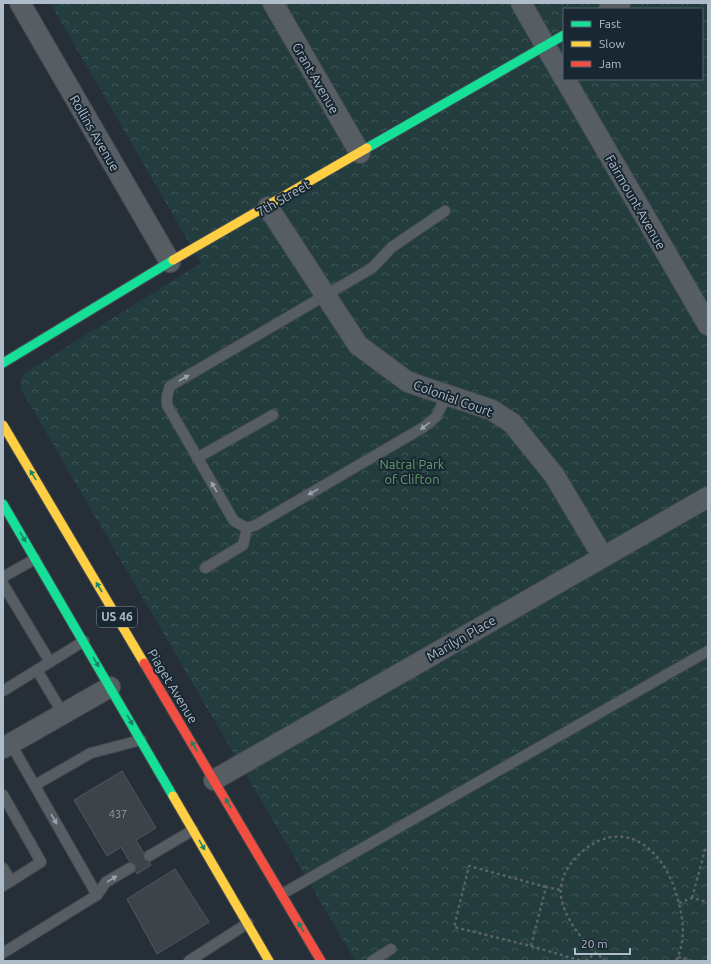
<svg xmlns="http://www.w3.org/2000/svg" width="711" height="964" font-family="Ubuntu,sans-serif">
  <defs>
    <pattern id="forest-crowns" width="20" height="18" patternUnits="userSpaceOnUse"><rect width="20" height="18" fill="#233c3d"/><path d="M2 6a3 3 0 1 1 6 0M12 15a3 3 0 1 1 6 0" fill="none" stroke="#405658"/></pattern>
  </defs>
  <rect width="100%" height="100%" fill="#262f37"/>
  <path fill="url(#forest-crowns)" fill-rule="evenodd" d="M 50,3 L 708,3 L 708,961 L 355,961 L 20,388 L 23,374 L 201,263 ZM 564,9 L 702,9 L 702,79 L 564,79 Z"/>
  <g fill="#3c444a" stroke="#4e565f">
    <polygon points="122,771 156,828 136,840 151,865 137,874 121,847 107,856 74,800"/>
    <polygon points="175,869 209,922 157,954 127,899"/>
  </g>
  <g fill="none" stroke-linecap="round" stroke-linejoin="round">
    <defs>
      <g id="lane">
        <polyline points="445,211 392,247 372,268 170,386 167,396 167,405 234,521 247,528 256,525 424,427 436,417 447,395"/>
        <polyline points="197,458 273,415"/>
        <polyline points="205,568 243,545 247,528"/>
        <polyline points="3,577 35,559"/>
        <polyline points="3,584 50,662"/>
        <polyline points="37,670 63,714"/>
        <polyline points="3,691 84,641"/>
        <polyline points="11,744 97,895"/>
        <polyline points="35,785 91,753 141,740"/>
        <polyline points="3,795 41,862 3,886"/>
        <polyline points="149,856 193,830"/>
        <polyline points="3,868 11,881"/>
        <polyline points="282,894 708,651"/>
        <polyline points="3,953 97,895 106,882 130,868"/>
        <polyline points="189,961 248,923"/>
        <polyline points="372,961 391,949"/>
      </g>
      <g id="street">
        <polyline points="20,3 170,262"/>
        <polyline points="273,3 360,153"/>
        <polyline points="521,3 564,78"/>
        <polyline points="609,9 620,3"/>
        <polyline points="565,79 708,325"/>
        <polyline points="268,207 358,345 408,382 492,410 512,423 554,475 603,557"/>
        <polyline points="3,748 110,687"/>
        <polyline points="214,780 708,497"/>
      </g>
      <g id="fast">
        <polyline points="367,148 564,35"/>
        <polyline points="3,363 173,260"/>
        <polyline points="3,504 173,796"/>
      </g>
      <g id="slow">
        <polyline points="173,260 367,148"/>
        <polyline points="3,425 144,663"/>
        <polyline points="173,796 269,961"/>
      </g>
      <polyline id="jam" points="144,663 321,961"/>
    </defs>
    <use href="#lane" stroke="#454b51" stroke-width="12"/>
    <use href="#street" stroke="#454b51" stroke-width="22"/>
    <use href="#fast" stroke="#454b51" stroke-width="11"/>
    <use href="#slow" stroke="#454b51" stroke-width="11"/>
    <use href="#jam" stroke="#454b51" stroke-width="11"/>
    <g stroke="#5a6268" stroke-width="2.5" stroke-dasharray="3 3" stroke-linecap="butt">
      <polyline points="546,887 469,866 454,927 531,946 546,887 560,890"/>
      <polyline points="692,898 705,850 708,853"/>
      <polyline points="679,903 692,898 708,902"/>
      <polyline points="531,946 582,961"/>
      <polyline points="678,957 692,961"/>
      <polyline points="585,961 596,953"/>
      <path d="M 606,961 C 587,948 558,913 561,888 C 562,873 572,860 584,850 C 626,817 663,850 676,893 C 683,916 687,939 676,961"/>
    </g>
    <use href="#lane" stroke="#565e64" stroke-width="10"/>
    <use href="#street" stroke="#565e64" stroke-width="20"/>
    <use href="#fast" stroke="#16e098" stroke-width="9"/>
    <use href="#slow" stroke="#ffcf43" stroke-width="9"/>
    <use href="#jam" stroke="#f24e42" stroke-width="9"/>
  </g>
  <defs><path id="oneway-solid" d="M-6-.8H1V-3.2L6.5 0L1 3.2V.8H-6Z"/></defs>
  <g fill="#99a4b0">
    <use href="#oneway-solid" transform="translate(184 378) rotate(-30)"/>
    <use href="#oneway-solid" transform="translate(425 426) rotate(143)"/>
    <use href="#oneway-solid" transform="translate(214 487) rotate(-120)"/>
    <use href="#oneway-solid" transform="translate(313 492) rotate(150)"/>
    <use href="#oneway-solid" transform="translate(54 819) rotate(60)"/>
    <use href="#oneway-solid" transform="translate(112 879) rotate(-32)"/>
  </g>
  <g fill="#188465">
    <use href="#oneway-solid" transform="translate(33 475) rotate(-121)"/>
    <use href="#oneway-solid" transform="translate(23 537) rotate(60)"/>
    <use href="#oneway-solid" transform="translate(99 587) rotate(-121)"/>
    <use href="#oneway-solid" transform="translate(96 662) rotate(60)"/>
    <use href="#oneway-solid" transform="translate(130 720) rotate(60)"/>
    <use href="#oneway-solid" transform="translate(194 746) rotate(-121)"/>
    <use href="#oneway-solid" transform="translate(228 803) rotate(-120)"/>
    <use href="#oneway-solid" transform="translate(202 845) rotate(60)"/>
    <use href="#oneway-solid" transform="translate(301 927) rotate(-120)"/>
  </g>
  <g text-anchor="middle" stroke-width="4" stroke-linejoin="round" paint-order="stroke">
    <g font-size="11" fill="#929ea9">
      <text x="118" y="818">437</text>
    </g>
    <rect fill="#192732" stroke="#828f9c" stroke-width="1" x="97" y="607" width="40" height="20" rx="3"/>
    <g font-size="12" font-weight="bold" fill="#afbcc9">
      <text x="117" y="621">US 46</text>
    </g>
    <g font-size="13" fill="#afbcc9" stroke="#192732">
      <text transform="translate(316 78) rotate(60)" y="5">Grant Avenue</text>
      <text transform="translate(95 133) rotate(60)" y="5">Rollins Avenue</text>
      <text transform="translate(283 198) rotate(-30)" y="5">7th Street</text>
      <text transform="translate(636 202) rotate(60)" y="5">Fairmount Avenue</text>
      <text transform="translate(453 398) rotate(20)" y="5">Colonial Court</text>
      <text transform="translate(461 638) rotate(-30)" y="5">Marilyn Place</text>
      <text transform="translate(173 686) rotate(59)" y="5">Piaget Avenue</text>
    </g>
    <g font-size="13" fill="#649c6a" stroke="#192732">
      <text x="412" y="469">Natral Park<tspan x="412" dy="15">of Clifton</tspan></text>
    </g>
  </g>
  <rect width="711" height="964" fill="none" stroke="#afbcc9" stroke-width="8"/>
  <rect x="563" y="8" width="140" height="72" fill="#192732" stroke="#55636e"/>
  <rect x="571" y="21" width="20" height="6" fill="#16e098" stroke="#55636e"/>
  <text x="599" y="28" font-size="12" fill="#afbcc9">Fast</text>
  <rect x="571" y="41" width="20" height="6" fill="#ffcf43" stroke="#55636e"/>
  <text x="599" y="48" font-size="12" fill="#afbcc9">Slow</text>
  <rect x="571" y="61" width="20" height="6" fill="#f24e42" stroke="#55636e"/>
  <text x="599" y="68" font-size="12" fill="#afbcc9">Jam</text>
  <path d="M575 948v6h55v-6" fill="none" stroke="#afbcc9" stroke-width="2"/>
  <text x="581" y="948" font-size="12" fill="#afbcc9" stroke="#192732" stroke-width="3" paint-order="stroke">20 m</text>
</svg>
